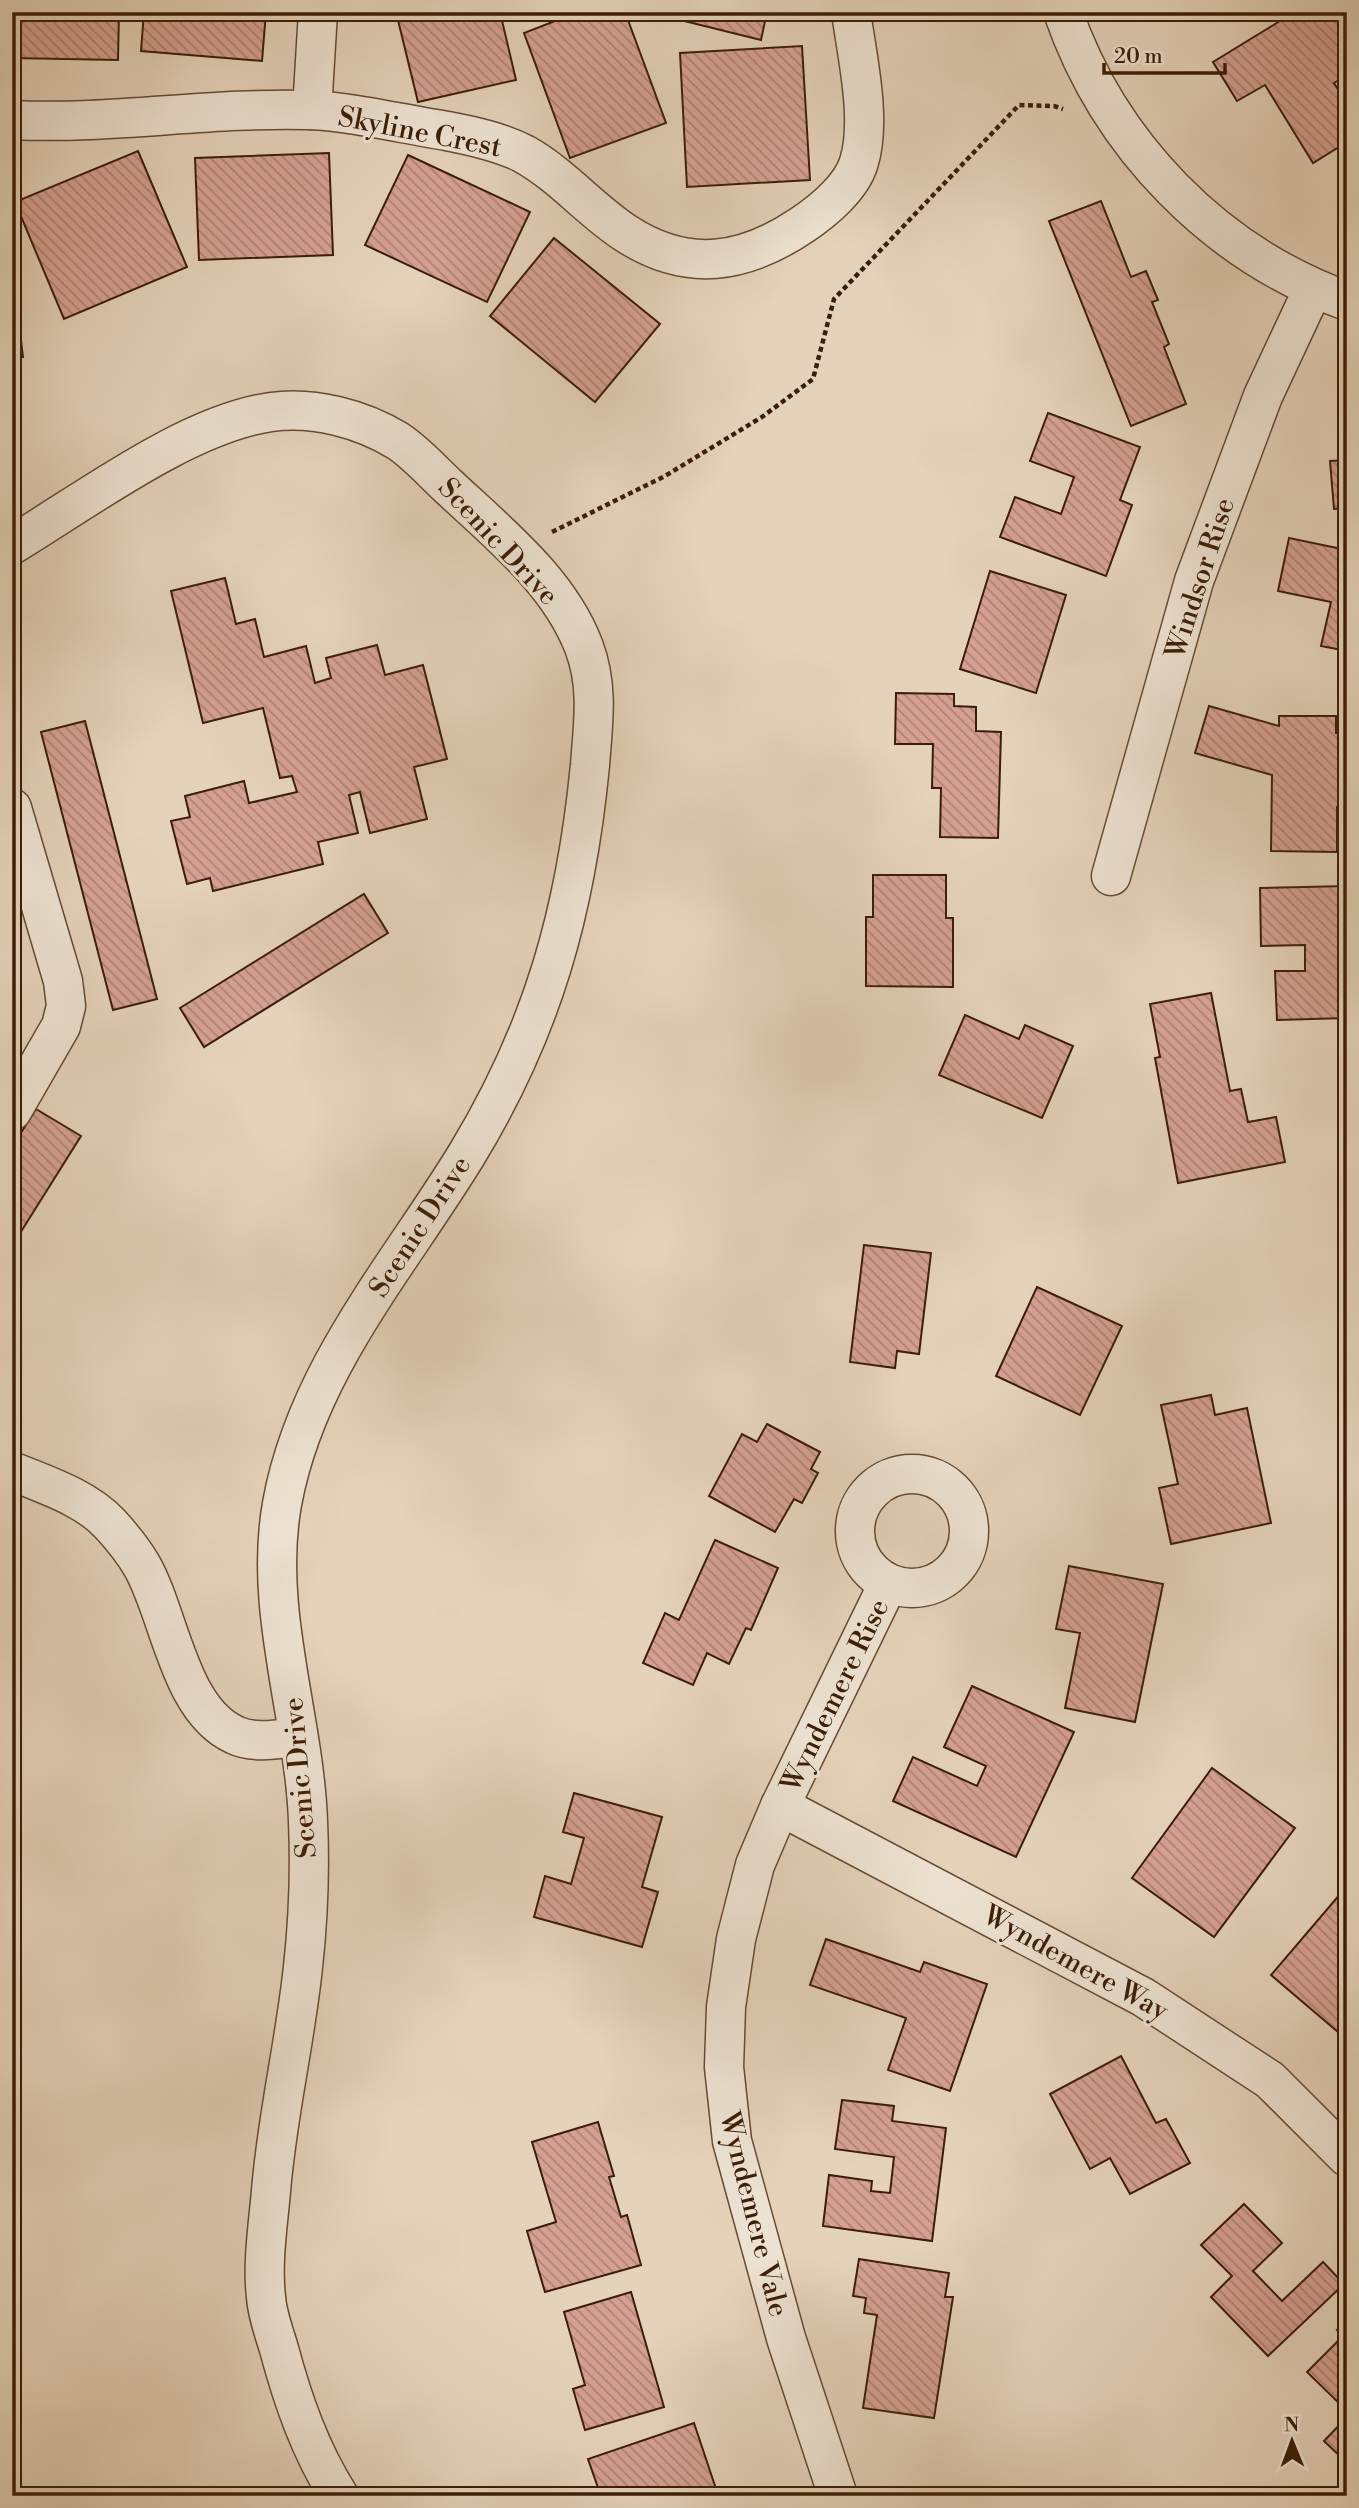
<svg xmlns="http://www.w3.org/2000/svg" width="1359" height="2508" font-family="'Libre Bodoni',serif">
  <defs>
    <pattern id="building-back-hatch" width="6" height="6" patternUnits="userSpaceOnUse" patternTransform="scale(1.75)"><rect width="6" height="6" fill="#d5a092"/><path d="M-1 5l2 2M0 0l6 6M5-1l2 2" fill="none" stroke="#ae8275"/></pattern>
  </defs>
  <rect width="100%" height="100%" fill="#e4d2ba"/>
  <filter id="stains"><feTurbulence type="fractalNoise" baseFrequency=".00286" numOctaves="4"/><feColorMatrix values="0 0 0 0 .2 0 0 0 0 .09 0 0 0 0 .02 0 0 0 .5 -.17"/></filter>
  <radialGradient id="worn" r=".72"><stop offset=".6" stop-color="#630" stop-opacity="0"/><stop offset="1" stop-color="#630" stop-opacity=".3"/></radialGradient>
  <g fill="url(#building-back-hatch)" stroke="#3c1e06" stroke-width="2">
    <polygon points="12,12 119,12 118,60 12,58"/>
    <polygon points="144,12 266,12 262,61 141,51"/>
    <polygon points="396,12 500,12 516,80 418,102"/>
    <polygon points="578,12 625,12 666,123 570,158 524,33"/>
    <polygon points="648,12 767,12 761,40"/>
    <polygon points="1275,12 1347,12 1347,39 1341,42 1347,51 1347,75 1334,83 1347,104 1347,142 1313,163 1265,85 1237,101 1213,62 1280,21"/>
    <polygon points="802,46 810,180 687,187 680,53"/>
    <polygon points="138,151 187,267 64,319 15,202"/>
    <polygon points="329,153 333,255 199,260 195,158"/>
    <polygon points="408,155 530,212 487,302 365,245"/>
    <polygon points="1101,201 1131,277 1146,271 1158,300 1152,302 1169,344 1164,347 1186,404 1131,426 1049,221"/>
    <polygon points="554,238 660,324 595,402 490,316"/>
    <polygon points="12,265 23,357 12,358"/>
    <polygon points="1048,413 1140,447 1120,500 1132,505 1106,576 1000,537 1015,497 1061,514 1074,477 1030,461"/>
    <polygon points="1347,460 1347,508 1334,509 1330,461"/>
    <polygon points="1289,538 1347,550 1347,651 1321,646 1331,602 1278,591"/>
    <polygon points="990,571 1066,595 1036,693 960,669"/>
    <polygon points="225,578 236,624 255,619 264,657 306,646 315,683 331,678 326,658 377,645 385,675 423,665 447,759 414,767 427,819 370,833 360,792 349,795 358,833 318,842 323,864 213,891 210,878 187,884 171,821 190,817 185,796 244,781 249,803 297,792 292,776 280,778 263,708 203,723 171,591"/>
    <polygon points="896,693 954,694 954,706 976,707 976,731 1001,732 998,838 940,837 941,788 932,788 933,744 895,744"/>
    <polygon points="1209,706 1279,726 1279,716 1336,716 1336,733 1347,733 1347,807 1337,807 1337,852 1271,851 1272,775 1195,753"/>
    <polygon points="85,721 157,999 113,1010 41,732"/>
    <polygon points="873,875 946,875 946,918 953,918 953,987 866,986 866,917 873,917"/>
    <polygon points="1347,886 1347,1018 1277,1020 1275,971 1305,971 1305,945 1261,946 1260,888"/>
    <polygon points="364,894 388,933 204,1047 180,1008"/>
    <polygon points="1211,993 1230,1091 1241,1089 1248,1122 1276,1117 1285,1162 1178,1183 1155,1058 1160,1057 1150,1004"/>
    <polygon points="965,1015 1019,1039 1025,1025 1073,1046 1042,1118 939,1075"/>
    <polygon points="36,1109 81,1136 12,1246 12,1147"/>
    <polygon points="864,1245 931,1253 919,1354 897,1351 895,1368 850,1362"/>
    <polygon points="1037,1287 1122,1326 1080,1415 996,1376"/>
    <polygon points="1211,1395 1215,1415 1247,1408 1271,1523 1171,1544 1159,1488 1178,1484 1161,1405"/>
    <polygon points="767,1424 820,1452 811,1469 818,1473 802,1503 794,1499 775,1532 709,1496 742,1434 757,1442"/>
    <polygon points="715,1540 778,1568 751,1630 746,1628 729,1664 707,1653 693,1685 643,1663 665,1613 679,1620"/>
    <polygon points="1069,1566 1163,1584 1135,1722 1065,1708 1080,1633 1056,1629"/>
    <polygon points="972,1686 1074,1732 1016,1857 893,1801 913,1757 977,1786 986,1766 944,1747"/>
    <polygon points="1212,1768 1295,1828 1214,1937 1132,1878"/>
    <polygon points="574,1793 662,1817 642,1887 658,1892 642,1947 534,1917 545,1876 571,1884 584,1838 563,1832"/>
    <polygon points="1347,1886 1347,2036 1345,2038 1271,1975"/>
    <polygon points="826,1939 920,1972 924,1962 987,1984 950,2091 888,2070 906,2018 810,1985"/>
    <polygon points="1121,2056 1156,2123 1166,2119 1190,2163 1130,2194 1110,2158 1090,2169 1050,2094"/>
    <polygon points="842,2100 894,2106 892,2121 946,2128 932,2241 823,2226 829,2175 872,2181 871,2191 890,2193 894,2157 835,2149"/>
    <polygon points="598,2122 614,2176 609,2177 621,2217 627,2215 641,2265 545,2292 527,2231 556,2222 532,2142"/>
    <polygon points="1244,2204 1282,2243 1253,2271 1282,2301 1323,2262 1344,2284 1268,2356 1211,2297 1232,2276 1201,2245"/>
    <polygon points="859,2259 949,2273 945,2297 953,2297 934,2418 863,2408 877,2315 864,2313 866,2298 853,2296"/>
    <polygon points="631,2292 664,2407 585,2430 573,2389 585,2385 564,2312"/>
    <polygon points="1347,2320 1347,2411 1307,2372 1343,2336 1337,2330"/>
    <polygon points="1347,2417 1347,2463 1324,2441"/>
    <polygon points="694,2423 716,2489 696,2496 601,2496 588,2459"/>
  </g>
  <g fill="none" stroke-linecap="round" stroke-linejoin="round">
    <defs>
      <g id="minor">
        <path d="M 1063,12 C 1109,145 1215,254 1347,301"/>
        <polyline points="312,110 318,12"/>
        <path d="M 12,120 C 111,125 209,107 309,110 C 355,112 402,124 447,131 C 473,136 501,142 524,154 C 562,175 591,211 627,234 C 688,273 744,264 802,225 C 823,211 852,187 859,162 C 872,120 857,56 851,12"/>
        <path d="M 12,545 C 85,501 187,424 271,412 C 314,406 362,419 398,441 C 416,453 432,471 448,486 C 498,533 559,581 584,647 C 599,687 593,724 590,765 C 576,910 543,1029 467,1154 C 398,1267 306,1370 282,1504 C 263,1610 304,1716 308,1821 C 310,1867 308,1922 303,1967 C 295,2043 277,2116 271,2191 C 268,2225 262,2263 266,2297 C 267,2314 274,2332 279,2349 C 293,2401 310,2450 339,2496"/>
        <polyline points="12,808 63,981 66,1006 61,1026 12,1111"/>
        <polyline points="1111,876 1194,581 1263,396 1313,289"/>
        <path d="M 12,1471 C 45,1485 85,1497 110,1524 C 121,1536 134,1552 142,1566 C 170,1615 179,1710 235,1735 C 254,1744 279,1739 298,1737"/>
        <circle cx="912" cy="1531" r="57"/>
        <polyline points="780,1806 1143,1997 1270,2080 1347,2157"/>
        <polyline points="838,2496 786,2338 732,2141 724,2067 726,2007 736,1939 755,1865 780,1806 888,1584"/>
      </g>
    </defs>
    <use href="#minor" stroke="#664b33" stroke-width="41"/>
    <polyline stroke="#3c1e06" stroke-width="4.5" stroke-dasharray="5 3.5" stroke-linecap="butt" points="552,532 665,476 762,417 813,379 834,299 1019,105 1054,106 1063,109"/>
    <use href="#minor" stroke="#ede2d2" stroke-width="38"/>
  </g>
  <g text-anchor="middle" stroke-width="6" stroke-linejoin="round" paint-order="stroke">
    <g font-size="28" fill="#3c1e06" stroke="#ede2d2">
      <text transform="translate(420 131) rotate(11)" y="10">Skyline Crest</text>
      <text transform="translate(499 541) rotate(47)" y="10">Scenic Drive</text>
      <text transform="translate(1199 578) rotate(-72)" y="10">Windsor Rise</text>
      <text transform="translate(419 1226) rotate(-57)" y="10">Scenic Drive</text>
      <text transform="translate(834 1695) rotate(-64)" y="10">Wyndemere Rise</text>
      <text transform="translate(299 1778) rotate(-95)" y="10">Scenic Drive</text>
      <text transform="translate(1076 1962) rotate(29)" y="10">Wyndemere Way</text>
      <text transform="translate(755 2214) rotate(76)" y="10">Wyndemere Vale</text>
    </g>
  </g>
  <rect width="1359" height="2508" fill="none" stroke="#e4d2ba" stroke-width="42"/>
  <rect x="14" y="14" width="1331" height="2480" fill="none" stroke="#3c1e06" stroke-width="3.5"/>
  <rect x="21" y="21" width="1317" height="2466" fill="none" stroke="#3c1e06" stroke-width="2"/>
  <g transform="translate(1292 2441) rotate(359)" stroke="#ede2d2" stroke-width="5" paint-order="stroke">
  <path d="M0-5L12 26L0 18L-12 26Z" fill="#3c1e06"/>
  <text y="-10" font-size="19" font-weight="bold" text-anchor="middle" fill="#3c1e06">N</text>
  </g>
  <path d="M1104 63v10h121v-10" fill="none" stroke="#3c1e06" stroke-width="3.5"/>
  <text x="1114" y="63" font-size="21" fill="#3c1e06" stroke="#ede2d2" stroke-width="5" paint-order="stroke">20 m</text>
  <rect width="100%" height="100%" filter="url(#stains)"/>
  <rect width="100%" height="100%" fill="url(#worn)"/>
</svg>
